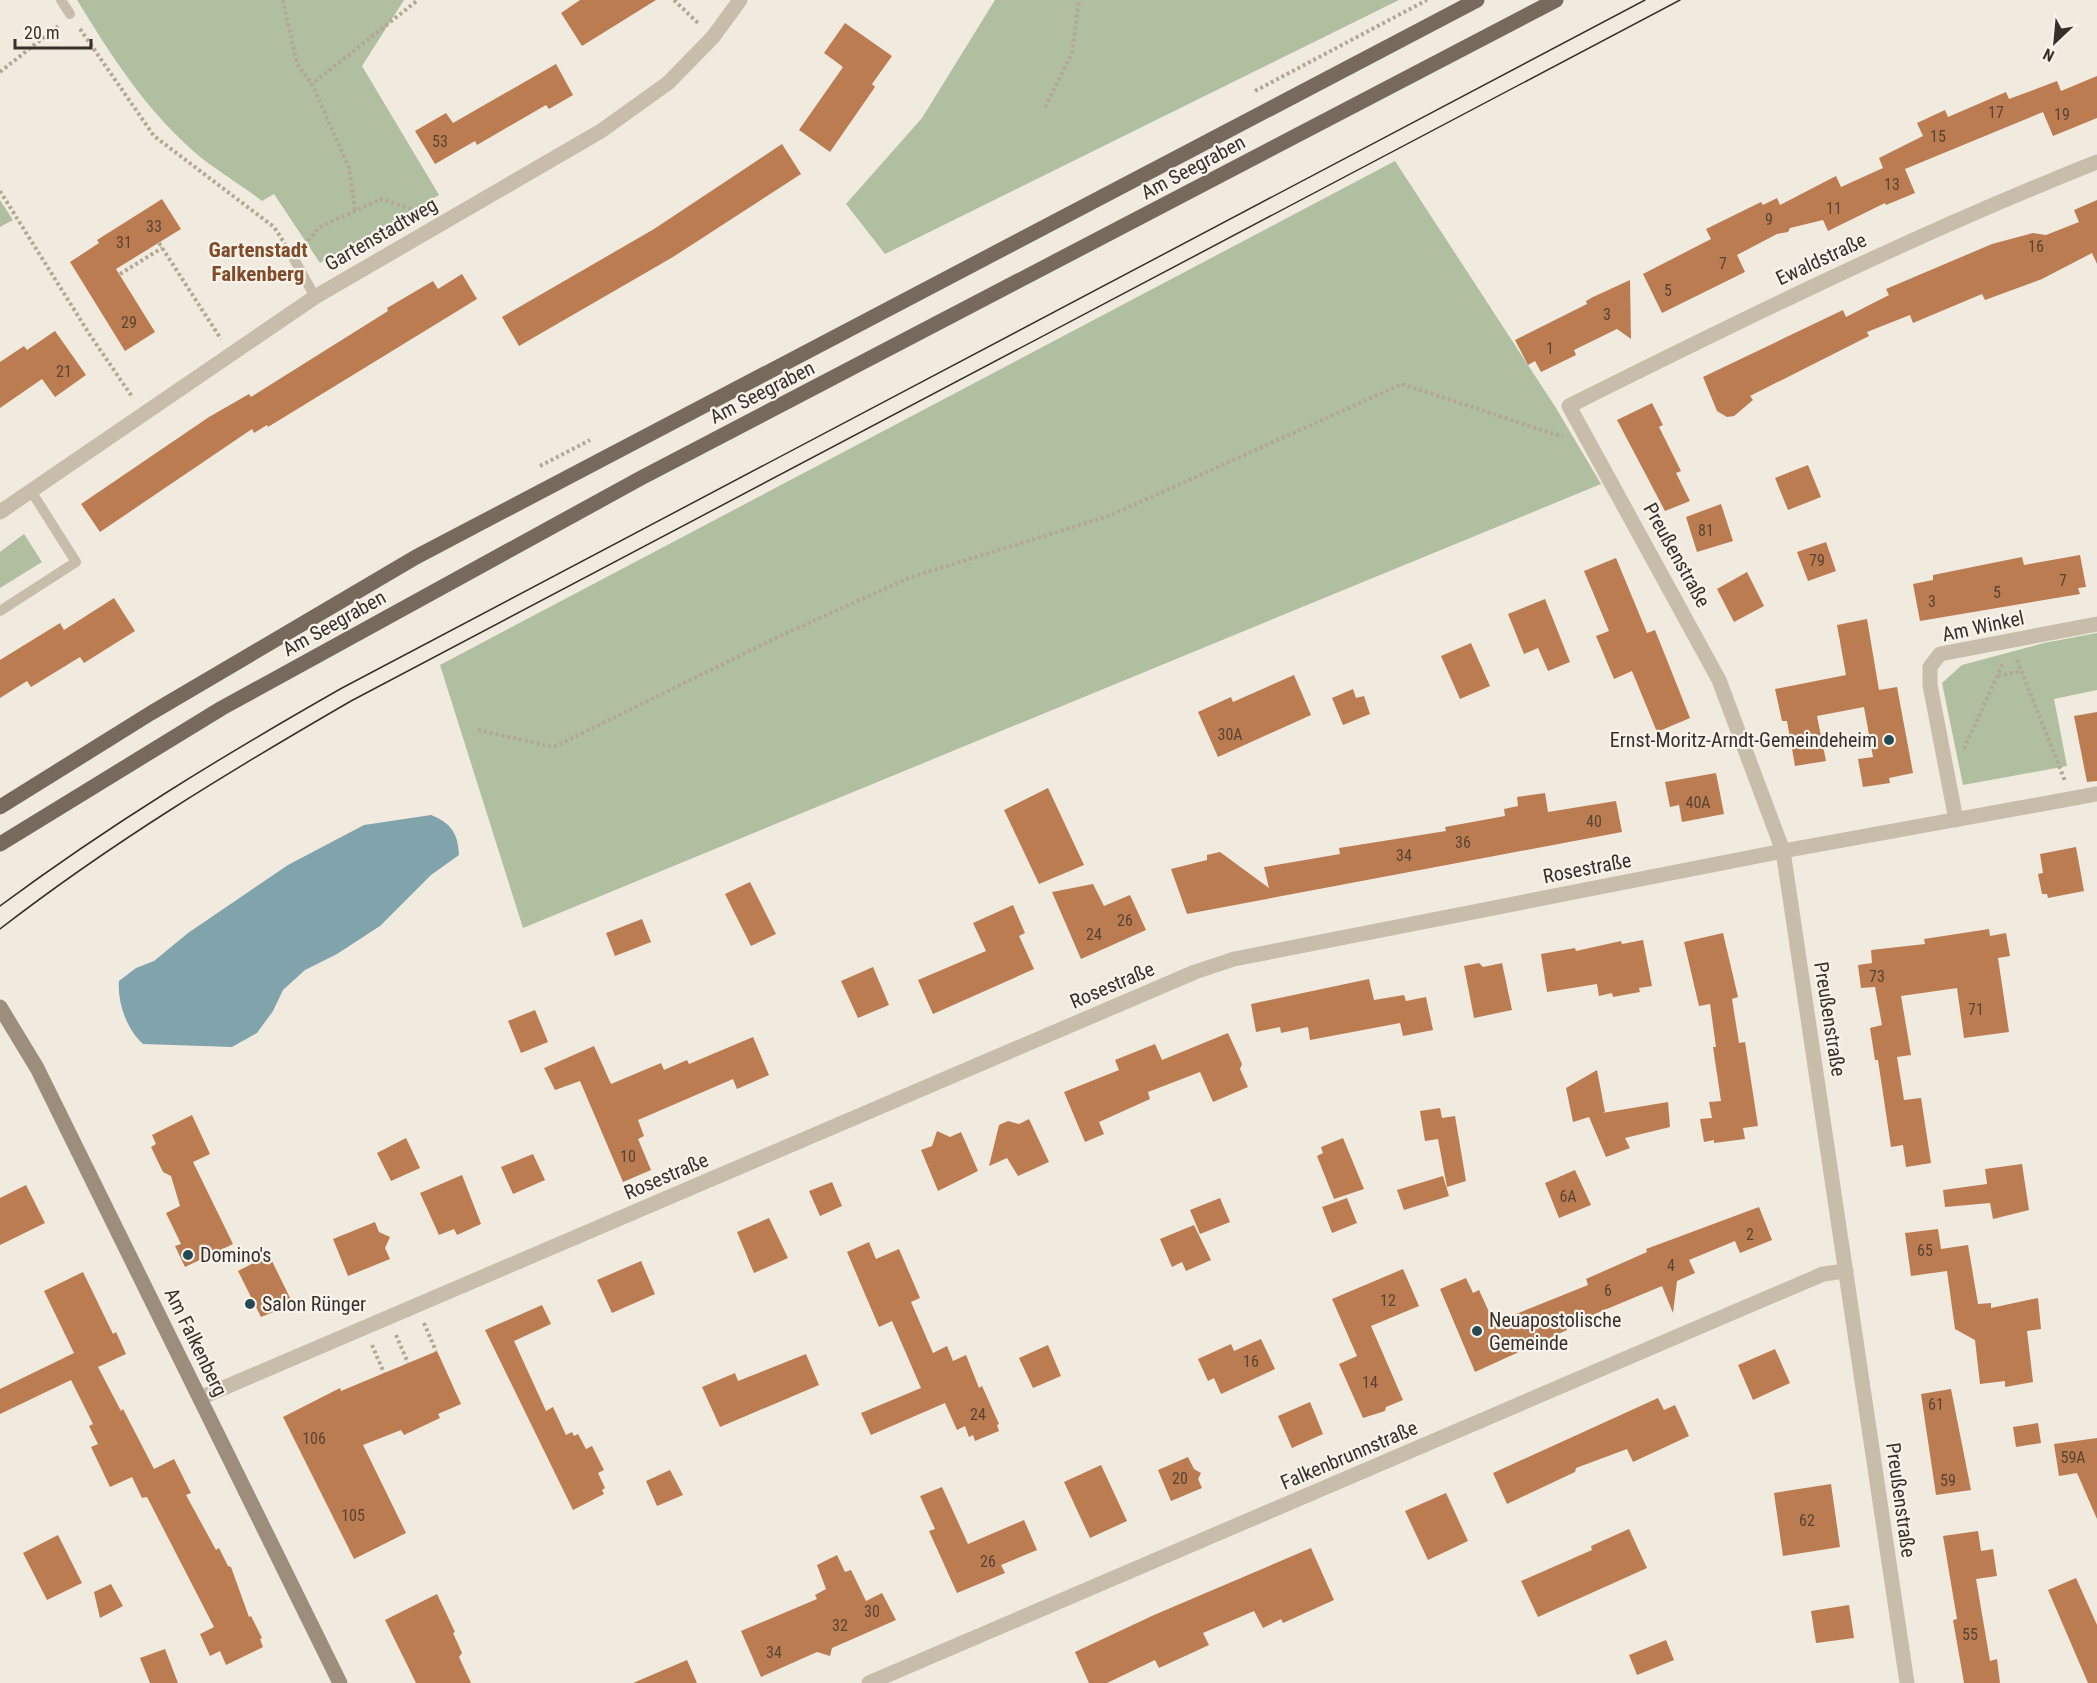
<svg xmlns="http://www.w3.org/2000/svg" width="2097" height="1683" font-family="'Roboto Condensed',sans-serif">
  <rect width="100%" height="100%" fill="#f1ebdf"/>
  <g fill="#afbfa0">
    <path d="M 77,0 L 404,0 L 362,66 L 439,195 L 320,263 L 274,194 L 262,201 C 239,183 213,169 191,149 C 143,106 111,55 77,0 Z"/>
    <polygon points="995,0 1399,0 885,254 846,204 922,118"/>
    <polygon points="1395,161 1556,408 1601,484 523,928 440,665"/>
    <polygon points="0,200 13,220 0,227"/>
    <polygon points="24,534 42,562 0,588 0,552"/>
    <polygon points="2097,633 2097,690 2054,699 2067,766 1963,785 1942,683 1962,665 2044,643"/>
  </g>
  <path fill="#80a3ac" d="M 431,815 C 451,823 458,833 459,855 L 431,875 L 380,926 L 337,954 L 305,970 L 283,990 L 273,1011 L 257,1033 L 232,1047 L 143,1044 C 127,1030 117,1002 119,981 L 136,968 L 154,961 L 188,933 L 288,865 L 364,825 Z"/>
  <g fill="#bc7c51">
    <polygon points="580,0 656,0 582,46 561,13"/>
    <polygon points="845,23 892,56 872,84 875,87 830,152 799,130 843,67 824,53"/>
    <polygon points="556,64 573,95 549,109 546,105 477,145 475,141 435,164 415,131 446,113 453,123"/>
    <polygon points="2097,76 2097,118 2053,136 2043,112 1905,169 1915,193 1886,205 1885,203 1828,231 1823,220 1790,228 1788,232 1777,234 1737,255 1745,272 1662,313 1643,274 1711,239 1706,229 1761,202 1763,205 1777,198 1780,205 1836,176 1841,187 1883,168 1879,158 1923,136 1917,123 1945,110 1948,117 2006,92 2009,99 2057,81 2061,91"/>
    <polygon points="782,144 801,174 673,257 519,346 502,317 654,229"/>
    <polygon points="162,199 181,229 116,269 155,332 125,351 70,262 99,243 97,240"/>
    <polygon points="2097,200 2097,264 2092,253 2042,279 1985,300 1982,294 1913,323 1910,315 1867,332 1869,336 1750,396 1753,400 1734,416 1727,417 1717,411 1703,377 1843,310 1846,317 1889,295 1886,289 1992,244 2033,233 2046,235 2079,222 2074,210"/>
    <polygon points="462,274 477,299 268,427 267,425 254,433 252,429 100,532 81,504 209,417 249,394 251,397 388,311 387,308 433,281 438,289"/>
    <polygon points="1630,280 1631,339 1617,329 1574,350 1576,355 1541,372 1535,361 1528,365 1515,340 1587,304 1586,301 1593,297"/>
    <polygon points="55,331 86,375 55,397 42,379 0,408 0,362 24,346 27,350"/>
    <polygon points="1652,403 1663,425 1659,427 1681,471 1676,473 1690,501 1665,511 1617,420"/>
    <polygon points="1808,465 1821,497 1788,510 1775,478"/>
    <polygon points="1721,504 1733,541 1697,552 1686,517"/>
    <polygon points="1826,542 1836,571 1808,581 1797,552"/>
    <polygon points="2080,555 2086,587 2078,588 2080,594 1920,621 1913,584 1933,580 1933,575 2022,557 2024,565"/>
    <polygon points="1616,558 1647,633 1655,630 1690,718 1657,732 1632,671 1614,679 1596,636 1609,631 1584,571"/>
    <polygon points="1747,572 1764,606 1734,622 1717,589"/>
    <polygon points="114,598 135,631 84,663 80,657 31,687 27,681 0,698 0,660 60,623 64,630"/>
    <polygon points="1545,599 1570,662 1548,671 1538,648 1524,654 1508,614"/>
    <polygon points="1867,619 1879,690 1897,687 1913,773 1889,778 1890,783 1863,787 1858,759 1873,757 1864,707 1817,716 1826,761 1795,766 1787,721 1782,721 1775,689 1846,675 1837,625"/>
    <polygon points="1471,643 1490,686 1460,699 1441,656"/>
    <polygon points="1294,675 1311,715 1218,757 1198,712 1231,697 1233,702"/>
    <polygon points="1353,689 1356,698 1364,696 1370,714 1343,725 1332,698"/>
    <polygon points="2097,712 2097,781 2087,782 2074,716"/>
    <polygon points="1716,773 1724,814 1682,822 1679,805 1670,807 1665,782"/>
    <polygon points="1048,788 1084,865 1039,884 1004,810"/>
    <polygon points="1545,793 1548,812 1616,801 1622,832 1187,914 1171,869 1207,860 1207,855 1220,852 1269,888 1264,867 1340,854 1339,848 1446,831 1445,827 1505,816 1504,809 1518,806 1517,797"/>
    <polygon points="2076,847 2084,891 2048,898 2047,894 2042,894 2038,874 2043,873 2040,854"/>
    <polygon points="750,882 776,934 751,946 725,894"/>
    <polygon points="1093,884 1104,906 1130,895 1146,930 1081,959 1052,892"/>
    <polygon points="1013,905 1025,933 1019,936 1034,969 933,1014 918,980 986,951 973,923"/>
    <polygon points="642,919 651,942 615,956 606,933"/>
    <polygon points="1989,929 1990,936 2006,933 2010,956 1998,958 2009,1032 1964,1038 1957,988 1901,996 1911,1055 1897,1057 1904,1100 1921,1098 1931,1163 1906,1167 1903,1145 1891,1147 1878,1060 1875,1060 1870,1028 1882,1025 1875,987 1861,988 1858,965 1872,963 1871,950 1925,944 1924,939"/>
    <polygon points="1723,933 1738,997 1732,999 1739,1043 1745,1042 1758,1126 1743,1128 1745,1139 1714,1143 1714,1140 1704,1142 1700,1119 1712,1118 1709,1102 1721,1101 1713,1047 1716,1047 1710,1004 1699,1006 1684,942"/>
    <polygon points="1643,940 1652,986 1639,988 1640,992 1613,997 1612,993 1599,996 1597,984 1547,992 1541,954 1575,948 1576,951 1621,941 1622,944"/>
    <polygon points="1479,963 1483,967 1502,963 1512,1010 1474,1018 1464,966"/>
    <polygon points="873,967 889,1005 858,1018 841,981"/>
    <polygon points="1369,979 1374,1000 1404,995 1406,1001 1426,997 1433,1030 1403,1036 1400,1023 1310,1040 1308,1027 1281,1033 1280,1027 1256,1032 1251,1004"/>
    <polygon points="535,1010 548,1042 521,1053 508,1021"/>
    <polygon points="1228,1033 1242,1064 1240,1069 1248,1087 1213,1102 1200,1072 1148,1092 1150,1099 1099,1122 1104,1134 1085,1142 1064,1092 1119,1070 1115,1060 1155,1044 1162,1060"/>
    <polygon points="753,1037 769,1075 737,1089 733,1079 638,1120 644,1136 638,1139 651,1170 623,1182 580,1081 555,1090 544,1068 594,1046 611,1084 661,1063 664,1070 687,1060 689,1064"/>
    <polygon points="1597,1070 1605,1112 1602,1113 1668,1102 1670,1127 1625,1138 1630,1148 1606,1157 1589,1117 1573,1122 1566,1088"/>
    <polygon points="1440,1108 1442,1118 1455,1116 1466,1181 1447,1187 1438,1139 1425,1141 1420,1111"/>
    <polygon points="192,1115 210,1154 193,1162 233,1244 185,1267 175,1246 181,1244 166,1213 180,1206 171,1176 163,1172 151,1147 156,1144 152,1135"/>
    <polygon points="1029,1119 1049,1162 1018,1176 1007,1158 989,1166 999,1125 1008,1121 1019,1124"/>
    <polygon points="937,1131 950,1137 961,1132 978,1171 938,1191 921,1150 932,1146"/>
    <polygon points="406,1138 420,1168 391,1181 377,1153"/>
    <polygon points="1343,1138 1364,1189 1334,1199 1317,1156 1323,1153 1321,1147"/>
    <polygon points="533,1154 545,1180 513,1194 501,1167"/>
    <polygon points="2022,1164 2029,1210 1993,1219 1990,1203 1945,1207 1943,1190 1987,1184 1985,1169"/>
    <polygon points="1575,1170 1591,1205 1559,1218 1545,1183"/>
    <polygon points="462,1175 481,1224 457,1235 454,1229 439,1235 420,1193"/>
    <polygon points="1443,1176 1449,1196 1404,1210 1397,1190"/>
    <polygon points="832,1182 842,1206 820,1216 809,1191"/>
    <polygon points="26,1185 45,1223 0,1245 0,1198"/>
    <polygon points="1220,1198 1230,1222 1200,1234 1190,1210"/>
    <polygon points="1347,1198 1357,1223 1332,1233 1322,1207"/>
    <polygon points="1759,1207 1772,1240 1740,1253 1735,1241 1689,1260 1695,1273 1677,1281 1673,1313 1662,1286 1566,1326 1567,1330 1475,1372 1440,1289 1466,1278 1473,1293 1479,1290 1494,1323 1588,1285 1586,1279 1647,1252 1646,1249"/>
    <polygon points="769,1218 788,1258 754,1273 737,1232"/>
    <polygon points="375,1222 379,1232 390,1237 385,1248 390,1259 348,1276 333,1239"/>
    <polygon points="1194,1225 1211,1260 1186,1271 1182,1262 1172,1267 1160,1239"/>
    <polygon points="1938,1229 1941,1249 1968,1245 1978,1304 1991,1303 1991,1308 2038,1298 2041,1329 2027,1331 2033,1382 2005,1387 2005,1381 1980,1384 1975,1340 1955,1329 1947,1271 1911,1276 1905,1233"/>
    <polygon points="869,1242 876,1259 899,1249 920,1298 911,1302 933,1353 947,1346 953,1361 966,1355 979,1388 982,1386 999,1424 997,1425 999,1431 975,1441 973,1435 969,1437 965,1426 957,1430 945,1403 871,1435 861,1413 921,1388 892,1321 879,1327 847,1252"/>
    <polygon points="269,1255 293,1304 261,1317 238,1271"/>
    <polygon points="641,1261 655,1294 612,1313 597,1280"/>
    <polygon points="1403,1269 1419,1306 1371,1326 1403,1400 1386,1407 1385,1411 1363,1418 1339,1364 1357,1356 1332,1299"/>
    <polygon points="83,1272 113,1334 116,1332 126,1354 98,1367 121,1411 123,1409 154,1469 174,1459 191,1493 186,1495 216,1550 219,1548 228,1566 231,1567 249,1617 251,1616 262,1638 260,1639 263,1647 226,1665 220,1651 210,1656 200,1634 214,1627 147,1497 142,1498 132,1477 110,1487 91,1447 98,1444 89,1426 93,1424 71,1380 0,1414 0,1389 74,1353 44,1291"/>
    <polygon points="542,1305 551,1324 514,1341 546,1411 553,1407 566,1435 572,1432 574,1436 578,1434 586,1449 592,1446 604,1470 598,1473 605,1488 602,1490 604,1494 573,1510 485,1330"/>
    <polygon points="1261,1339 1275,1369 1221,1394 1214,1378 1208,1381 1198,1359 1231,1344 1234,1351"/>
    <polygon points="1048,1345 1061,1376 1033,1388 1019,1358"/>
    <polygon points="1775,1349 1790,1383 1753,1400 1738,1365"/>
    <polygon points="437,1351 461,1404 438,1414 440,1418 404,1435 401,1430 363,1445 406,1533 354,1559 283,1417 340,1388 341,1391"/>
    <polygon points="806,1354 819,1385 720,1427 702,1387 735,1373 738,1381"/>
    <polygon points="1951,1389 1971,1490 1936,1495 1921,1394"/>
    <polygon points="1658,1398 1664,1410 1675,1405 1689,1436 1633,1462 1627,1449 1576,1468 1575,1472 1507,1504 1493,1473"/>
    <polygon points="1310,1402 1323,1434 1292,1448 1278,1416"/>
    <polygon points="2038,1423 2041,1443 2016,1447 2013,1427"/>
    <polygon points="2097,1438 2097,1519 2077,1473 2059,1476 2054,1444"/>
    <polygon points="1188,1457 1194,1469 1201,1473 1198,1479 1202,1488 1171,1501 1158,1470"/>
    <polygon points="1101,1465 1127,1521 1090,1538 1064,1482"/>
    <polygon points="670,1470 683,1495 657,1506 646,1481"/>
    <polygon points="1831,1484 1840,1547 1783,1556 1774,1493"/>
    <polygon points="942,1487 968,1544 1024,1520 1037,1550 1001,1565 1005,1573 957,1593 929,1531 935,1529 920,1496"/>
    <polygon points="1446,1493 1468,1541 1428,1560 1405,1511"/>
    <polygon points="1629,1529 1647,1568 1538,1617 1521,1581 1592,1550 1591,1546"/>
    <polygon points="1978,1531 1981,1551 1993,1549 1997,1576 1976,1579 1990,1661 1997,1659 2000,1683 1964,1683 1953,1620 1957,1619 1943,1536"/>
    <polygon points="58,1535 82,1583 47,1600 23,1553"/>
    <polygon points="1311,1548 1334,1600 1283,1623 1281,1619 1263,1628 1254,1611 1203,1633 1209,1645 1159,1668 1155,1660 1107,1683 1089,1683 1075,1652 1154,1615"/>
    <polygon points="837,1555 845,1572 851,1570 866,1601 882,1593 896,1620 832,1648 830,1656 817,1652 761,1677 741,1631 817,1599 815,1595 826,1589 817,1565"/>
    <polygon points="2076,1578 2097,1625 2097,1683 2088,1683 2048,1590"/>
    <polygon points="111,1584 123,1606 100,1618 94,1592"/>
    <polygon points="437,1594 455,1632 453,1633 462,1653 459,1657 471,1683 416,1683 385,1620"/>
    <polygon points="1849,1605 1854,1638 1816,1643 1811,1611"/>
    <polygon points="1666,1640 1674,1660 1637,1675 1629,1655"/>
    <polygon points="165,1649 178,1683 150,1683 140,1658"/>
    <polygon points="687,1660 697,1683 633,1683"/>
  </g>
  <g fill="none" stroke-linecap="round" stroke-linejoin="round">
    <g stroke="#b4a796" stroke-width="4" stroke-dasharray="3 3" stroke-linecap="butt">
      <polyline points="283,0 297,64 312,84"/>
      <polyline points="674,0 699,24"/>
      <polyline points="80,29 154,136 274,227 285,244"/>
      <polyline points="0,72 58,26"/>
      <polyline points="1255,91 1427,0"/>
      <polyline points="1045,107 1072,53 1079,0"/>
      <polyline points="0,191 90,335 133,398"/>
      <polyline points="355,210 349,168 312,84 418,0"/>
      <polyline points="159,243 221,339"/>
      <polyline points="304,245 320,227 381,199 421,212"/>
      <polyline points="120,274 162,248"/>
      <polyline points="540,466 590,440"/>
      <polyline points="2017,660 2065,781"/>
      <polyline points="1998,676 2021,671"/>
      <polyline points="478,730 554,747 782,635 911,577 1109,516 1402,384 1563,437"/>
      <polyline points="1964,749 2003,663"/>
      <polyline points="424,1323 436,1351"/>
      <polyline points="396,1335 408,1363"/>
      <polyline points="372,1345 384,1373"/>
    </g>
    <g stroke="#c8bdab" stroke-width="10">
      <polyline points="61,0 70,14"/>
      <polyline points="293,257 315,297"/>
      <polyline points="0,611 76,562 31,491"/>
    </g>
    <g stroke="#c8bdab" stroke-width="15">
      <polyline points="0,512 315,297 601,131 668,83 713,37 740,0"/>
      <polyline points="1956,820 1930,685 1930,667 1940,654 2097,624"/>
      <polyline points="200,1398 1195,972 1234,959 1783,851 2097,794"/>
      <polyline points="869,1683 1823,1274 1846,1271"/>
      <path d="M 1907,1683 L 1783,851 L 1719,680 L 1569,406 C 1743,319 1916,234 2097,162"/>
    </g>
    <polyline stroke="#9c8d7d" stroke-width="15" points="0,1007 37,1068 340,1683"/>
    <g stroke="#776a5c" stroke-width="15">
      <polyline points="0,807 151,713 416,557 1477,0"/>
      <polyline points="0,844 222,708 641,478 1556,0"/>
    </g>
    <g stroke="#37302a" stroke-width="1.5">
      <path d="M 0,906 C 109,825 224,755 342,688 L 1645,0"/>
      <path d="M 0,929 C 111,843 230,771 351,701 L 1680,0"/>
    </g>
  </g>
  <g fill="#234a55" stroke="#f9f4eb" stroke-width="2">
    <circle cx="1889" cy="740" r="6"/>
    <circle cx="188" cy="1255" r="6"/>
    <circle cx="250" cy="1304" r="6"/>
    <circle cx="1477" cy="1331" r="6"/>
  </g>
  <g text-anchor="middle" stroke-width="4.5" stroke-linejoin="round" paint-order="stroke">
    <g font-size="16" fill="#584334">
      <text x="1996" y="118">17</text>
      <text x="2062" y="120">19</text>
      <text x="1938" y="142">15</text>
      <text x="440" y="147">53</text>
      <text x="1892" y="190">13</text>
      <text x="1834" y="214">11</text>
      <text x="1769" y="225">9</text>
      <text x="154" y="232">33</text>
      <text x="124" y="248">31</text>
      <text x="2036" y="252">16</text>
      <text x="1723" y="269">7</text>
      <text x="1668" y="296">5</text>
      <text x="1607" y="320">3</text>
      <text x="129" y="328">29</text>
      <text x="1550" y="354">1</text>
      <text x="64" y="377">21</text>
      <text x="1706" y="536">81</text>
      <text x="1817" y="566">79</text>
      <text x="2063" y="586">7</text>
      <text x="1997" y="598">5</text>
      <text x="1932" y="607">3</text>
      <text x="1230" y="740">30A</text>
      <text x="1698" y="808">40A</text>
      <text x="1594" y="827">40</text>
      <text x="1463" y="848">36</text>
      <text x="1404" y="861">34</text>
      <text x="1125" y="926">26</text>
      <text x="1094" y="940">24</text>
      <text x="1877" y="982">73</text>
      <text x="1976" y="1015">71</text>
      <text x="628" y="1162">10</text>
      <text x="1568" y="1202">6A</text>
      <text x="1750" y="1240">2</text>
      <text x="1925" y="1256">65</text>
      <text x="1671" y="1271">4</text>
      <text x="1608" y="1296">6</text>
      <text x="1388" y="1306">12</text>
      <text x="1251" y="1367">16</text>
      <text x="1370" y="1388">14</text>
      <text x="1936" y="1410">61</text>
      <text x="978" y="1420">24</text>
      <text x="314" y="1444">106</text>
      <text x="2073" y="1463">59A</text>
      <text x="1180" y="1484">20</text>
      <text x="1948" y="1486">59</text>
      <text x="353" y="1521">105</text>
      <text x="1807" y="1526">62</text>
      <text x="988" y="1567">26</text>
      <text x="872" y="1617">30</text>
      <text x="840" y="1631">32</text>
      <text x="1970" y="1640">55</text>
      <text x="774" y="1658">34</text>
    </g>
    <g font-size="20" fill="#37302a" stroke="#f9f4eb">
      <text transform="translate(1193 167) rotate(-28)" y="7">Am Seegraben</text>
      <text transform="translate(381 234) rotate(-30)" y="7">Gartenstadtweg</text>
      <text transform="translate(1821 259) rotate(-25)" y="7">Ewaldstraße</text>
      <text transform="translate(762 392) rotate(-27)" y="7">Am Seegraben</text>
      <text transform="translate(1677 555) rotate(61)" y="7">Preußenstraße</text>
      <text transform="translate(334 623) rotate(-29)" y="7">Am Seegraben</text>
      <text transform="translate(1983 626) rotate(-12)" y="7">Am Winkel</text>
      <text transform="translate(1587 868) rotate(-11)" y="7">Rosestraße</text>
      <text transform="translate(1112 985) rotate(-23)" y="7">Rosestraße</text>
      <text transform="translate(1830 1019) rotate(81)" y="7">Preußenstraße</text>
      <text transform="translate(666 1176) rotate(-23)" y="7">Rosestraße</text>
      <text transform="translate(196 1342) rotate(64)" y="7">Am Falkenberg</text>
      <text transform="translate(1349 1455) rotate(-23)" y="7">Falkenbrunnstraße</text>
      <text transform="translate(1901 1500) rotate(82)" y="7">Preußenstraße</text>
    </g>
    <g font-size="20" fill="#37302a" stroke="#f9f4eb" text-anchor="start">
      <text x="1877" y="747" text-anchor="end">Ernst-Moritz-Arndt-Gemeindeheim</text>
      <text x="200" y="1262">Domino's</text>
      <text x="262" y="1311">Salon Rünger</text>
      <text x="1489" y="1327">Neuapostolische<tspan x="1489" dy="23">Gemeinde</tspan></text>
    </g>
    <g font-size="21" font-weight="bold" fill="#7f4b29" stroke="#f9f4eb">
      <text x="258" y="257">Gartenstadt<tspan x="258" dy="24">Falkenberg</tspan></text>
    </g>
  </g>
  <g transform="translate(2055 42) rotate(206)" stroke="#f9f4eb" stroke-width="4.5" paint-order="stroke">
  <path d="M0-4.5L10 22L0 15L-10 22Z" fill="#37302a"/>
  <text y="-9" font-size="16" font-weight="bold" text-anchor="middle" fill="#37302a">N</text>
  </g>
  <path d="M15 39v9h76v-9" fill="none" stroke="#37302a" stroke-width="3"/>
  <text x="24" y="39" font-size="18" fill="#37302a" stroke="#f9f4eb" stroke-width="4.5" paint-order="stroke">20 m</text>
</svg>
